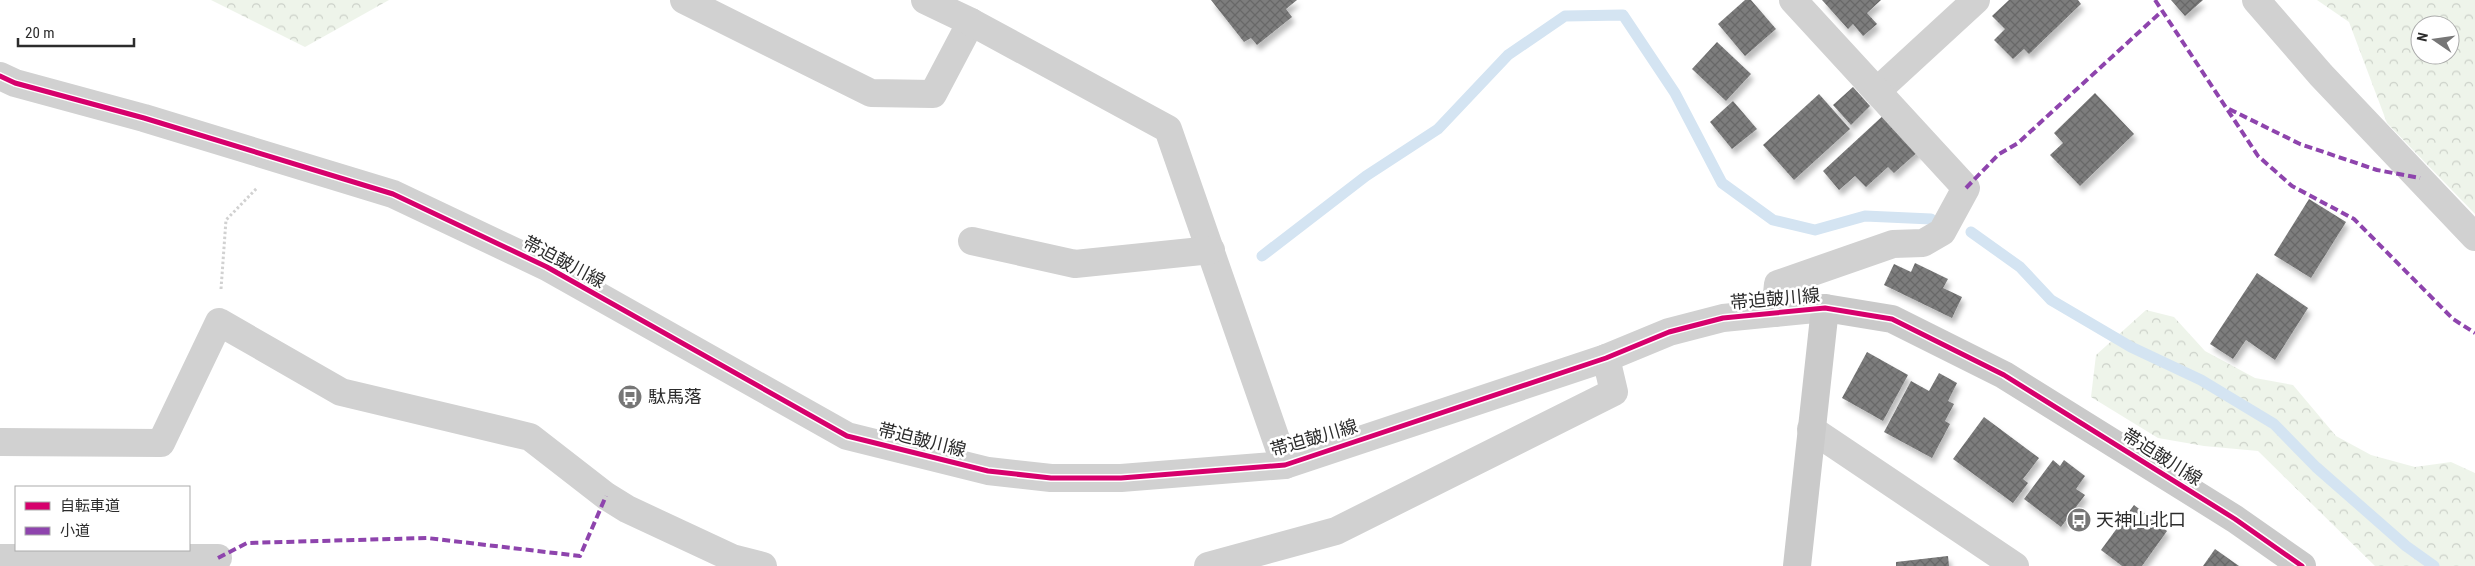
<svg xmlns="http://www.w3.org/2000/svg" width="2475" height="566" font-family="'Roboto Condensed','Noto Sans JP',sans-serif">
  <defs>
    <pattern id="forest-crowns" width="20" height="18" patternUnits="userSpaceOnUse" patternTransform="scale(1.25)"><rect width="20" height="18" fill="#eef4ea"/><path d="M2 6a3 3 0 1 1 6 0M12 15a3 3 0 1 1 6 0" fill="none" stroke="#ccd1c9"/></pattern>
    <pattern id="building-cross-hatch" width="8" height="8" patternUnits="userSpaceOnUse" patternTransform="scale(1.25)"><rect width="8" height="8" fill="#7d7d7d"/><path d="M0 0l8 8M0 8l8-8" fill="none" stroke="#676767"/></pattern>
    <filter id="shadow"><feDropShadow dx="3" dy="5.5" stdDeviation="2.5" flood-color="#0004"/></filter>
  </defs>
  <rect width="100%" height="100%" fill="#fff"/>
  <g fill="url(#forest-crowns)" fill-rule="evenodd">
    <polygon points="211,0 389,0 305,47"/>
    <path d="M 2317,0 L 2475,0 L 2475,214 L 2387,123 L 2349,22 ZM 2420,25 L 2450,25 L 2450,55 L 2420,55 Z"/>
    <polygon points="2146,310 2174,317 2205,351 2255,378 2293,385 2336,436 2371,455 2415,467 2451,462 2475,473 2475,566 2375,566 2258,451 2204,446 2158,438 2091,397 2096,355"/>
  </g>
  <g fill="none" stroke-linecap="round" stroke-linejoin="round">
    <g stroke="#d4e4f2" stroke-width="11">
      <polyline points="1971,232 2020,267 2051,300 2131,347 2201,380 2274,424 2316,467 2406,546 2434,566"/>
      <polyline points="1262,256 1366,176 1438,129 1508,55 1565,16 1623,15 1675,93 1722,183 1773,220 1815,230 1865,216 1931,219"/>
    </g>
  </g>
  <g fill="url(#building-cross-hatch)" filter="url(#shadow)">
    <polygon points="1211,0 1297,0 1286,9 1292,17 1257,45 1251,38 1244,42"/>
    <polygon points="1745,0 1751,0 1776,29 1745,56 1718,24"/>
    <polygon points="1822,0 1881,0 1867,13 1877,24 1863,36 1853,24 1848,29"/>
    <polygon points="2009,0 2078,0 2081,4 2029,54 2024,49 2013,59 1994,40 2005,29 1992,16"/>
    <polygon points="2171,0 2203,0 2185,16"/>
    <polygon points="1717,42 1751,74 1726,101 1692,69"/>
    <polygon points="1853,87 1870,106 1851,125 1833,105"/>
    <polygon points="2095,93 2134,134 2080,186 2050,155 2063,143 2054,133"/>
    <polygon points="1819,94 1850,129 1794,180 1763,145"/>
    <polygon points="1733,101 1757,129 1732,149 1710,122"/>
    <polygon points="1887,112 1921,149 1894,173 1888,167 1866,187 1855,176 1839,190 1823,171"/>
    <polygon points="2309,199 2346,222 2311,278 2274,255"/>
    <polygon points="1915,263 1948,279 1943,288 1962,297 1952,318 1884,285 1894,264 1911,272"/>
    <polygon points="2257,273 2308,308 2275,360 2246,340 2233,359 2210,344"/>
    <polygon points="1867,352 1908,375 1883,421 1842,398"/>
    <polygon points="1939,373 1957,383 1948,401 1954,404 1945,421 1950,424 1932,458 1884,432 1911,381 1929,391"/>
    <polygon points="1984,417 2039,458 2023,479 2028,483 2013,503 1953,459"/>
    <polygon points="2053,460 2060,466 2064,460 2085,476 2076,489 2085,495 2061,527 2024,499"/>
    <polygon points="2134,505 2167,531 2142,566 2122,566 2101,550"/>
    <polygon points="2215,549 2239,566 2203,566"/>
    <polygon points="1948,556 1949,566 1896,566 1896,562"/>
  </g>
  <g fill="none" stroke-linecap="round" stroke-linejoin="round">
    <polyline stroke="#d1d1d1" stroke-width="3" stroke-dasharray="2.5 2.5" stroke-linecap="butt" points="221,289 226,220 257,188"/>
    <g stroke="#d1d1d1" stroke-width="28">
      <polyline points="684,0 871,93 933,94 971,22"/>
      <polyline points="925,0 971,22 1168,129 1285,465"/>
      <polyline points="2256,0 2321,75 2475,237"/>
      <polyline points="0,76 15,83 144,118 393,194 547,267 847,436 988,471 1051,478 1121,478 1285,465 1606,358 1669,332 1723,318 1825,308"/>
      <polyline points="1877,91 1976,0"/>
      <polyline points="972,241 1075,264 1211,250"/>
      <polyline points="1775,313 1778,284 1893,244 1923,243 1942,232 1966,188 1793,0"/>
      <polyline points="1811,429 2015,566"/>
      <polyline points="0,442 161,443 219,322 341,392 530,437 606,496 627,509 732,558 763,566"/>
      <polyline points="0,558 218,558"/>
      <polyline points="1208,566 1336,531 1614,392 1606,358"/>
    </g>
    <polyline stroke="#cacaca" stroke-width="28" points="1797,566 1825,308 1892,319 2004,375 2235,519 2302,566"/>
    <g stroke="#8e44ad" stroke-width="4" stroke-dasharray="8 4" stroke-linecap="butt">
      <polyline points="2155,0 2258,156 2292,186 2354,219 2453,319 2475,333"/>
      <polyline points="2229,109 2300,144 2377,170 2420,178"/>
      <polyline points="1966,188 1999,154 2018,143 2161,12"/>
      <polyline points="218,558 247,543 427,538 580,556 606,496"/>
    </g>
    <defs>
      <polyline id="cycleway" points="0,76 15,83 144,118 393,194 547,267 847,436 988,471 1051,478 1121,478 1285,465 1606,358 1669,332 1723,318 1825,308 1892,319 2004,375 2235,519 2302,566"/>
    </defs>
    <use href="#cycleway" stroke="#fff" stroke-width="8"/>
    <use href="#cycleway" stroke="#d6006c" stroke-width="5"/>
  </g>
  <defs>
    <symbol id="bus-disc" viewBox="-11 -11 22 22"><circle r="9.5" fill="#767676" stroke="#fff"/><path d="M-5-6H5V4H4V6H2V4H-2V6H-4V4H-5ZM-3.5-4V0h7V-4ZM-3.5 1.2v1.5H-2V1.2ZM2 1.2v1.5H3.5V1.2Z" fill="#fff"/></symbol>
  </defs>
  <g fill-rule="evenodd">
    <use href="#bus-disc" x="616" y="383" width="28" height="28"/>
    <use href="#bus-disc" x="2065" y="506" width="28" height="28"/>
  </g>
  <g text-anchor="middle" stroke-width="5" stroke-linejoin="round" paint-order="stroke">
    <g font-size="18" fill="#2c2c2c" stroke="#fff">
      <text transform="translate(564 262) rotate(28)" y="6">帯迫皷川線</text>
      <text transform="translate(1775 299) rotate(-5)" y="6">帯迫皷川線</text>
      <text transform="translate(1314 438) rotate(-16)" y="6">帯迫皷川線</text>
      <text transform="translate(922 440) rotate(14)" y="6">帯迫皷川線</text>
      <text transform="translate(2162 457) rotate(32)" y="6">帯迫皷川線</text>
    </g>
    <g font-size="18" fill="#2c2c2c" stroke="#fff" text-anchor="start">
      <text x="648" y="403">駄馬落</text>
      <text x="2096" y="526">天神山北口</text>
    </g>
  </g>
  <rect x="15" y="486" width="175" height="65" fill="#ffffff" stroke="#ababab"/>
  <rect x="25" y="502" width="25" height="8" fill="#d6006c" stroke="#ababab"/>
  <text x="60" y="511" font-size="15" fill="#2c2c2c">自転車道</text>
  <rect x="25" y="527" width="25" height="8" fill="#8e44ad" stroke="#ababab"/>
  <text x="60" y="536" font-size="15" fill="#2c2c2c">小道</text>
  <g transform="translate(2435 40) rotate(283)"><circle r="24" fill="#ffffff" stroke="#ababab"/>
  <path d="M0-4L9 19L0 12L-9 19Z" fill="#767676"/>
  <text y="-8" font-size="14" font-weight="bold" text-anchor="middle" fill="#2c2c2c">N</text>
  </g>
  <path d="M18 38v8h116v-8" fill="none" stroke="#2c2c2c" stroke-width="2.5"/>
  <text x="25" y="38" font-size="15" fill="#2c2c2c" stroke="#ffffff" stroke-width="4" paint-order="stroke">20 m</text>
</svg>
